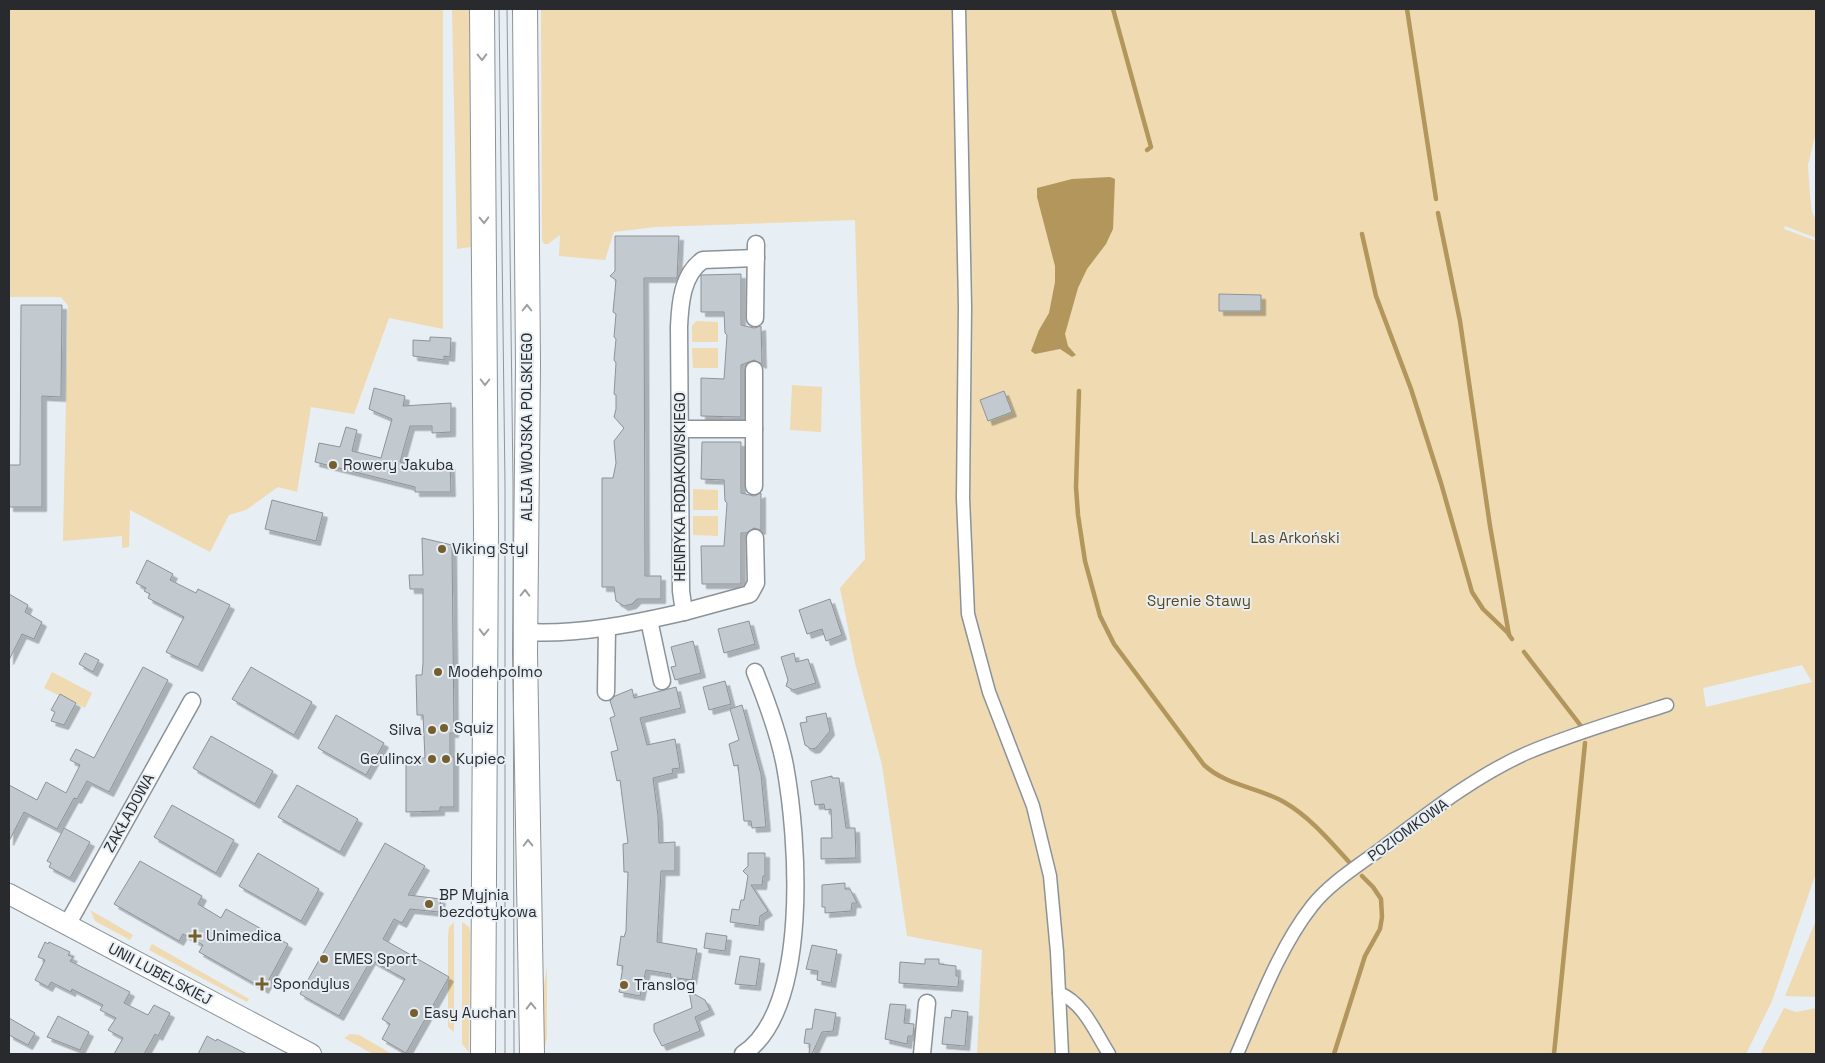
<svg xmlns="http://www.w3.org/2000/svg" width="1825" height="1063" font-family="'Space Grotesk',sans-serif">
  <defs>
    <filter id="shadow"><feDropShadow dx="4.5" dy="4.5" stdDeviation="0" flood-color="#0004"/></filter>
  </defs>
  <rect width="100%" height="100%" fill="#e7eef4"/>
  <g fill="#efdab1" fill-rule="evenodd">
    <polygon points="9,9 443,9 443,329 389,318 354,414 311,407 297,492 278,487 246,510 229,515 210,552 130,510 129,547 122,548 122,536 63,541 68,306 61,297 9,297"/>
    <polygon points="452,9 474,9 477,246 457,249"/>
    <path d="M 541,9 L 1816,9 L 1816,132 L 1808,165 L 1810,196 L 1812,212 L 1816,220 L 1816,238 L 1785,226 L 1784,229 L 1816,241 L 1816,873 L 1772,1001 L 1746,1054 L 977,1054 L 982,950 L 907,936 L 882,765 L 855,663 L 840,588 L 865,559 L 855,220 L 655,227 L 614,232 L 605,260 L 559,256 L 560,235 L 548,244 L 544,244 L 542,240 ZM 1802,665 L 1812,682 L 1706,707 L 1703,688 Z"/>
    <polygon points="696,321 718,322 718,342 692,342 692,326"/>
    <polygon points="692,348 718,348 718,368 693,368"/>
    <polygon points="792,385 822,387 821,432 790,430"/>
    <polygon points="693,489 718,490 718,510 693,510"/>
    <polygon points="693,516 718,516 718,536 693,535"/>
    <polygon points="52,672 92,693 85,708 44,688"/>
    <polygon points="90,910 133,935 130,940 95,921"/>
    <polygon points="1816,920 1816,997 1785,996"/>
    <polygon points="454,922 454,1032 448,1027 448,936 449,927"/>
    <polygon points="462,922 469,927 470,932 469,1052 462,1044"/>
    <polygon points="152,944 249,999 247,1002 149,950"/>
    <polygon points="547,967 547,1038 543,1052 540,1011"/>
    <polygon points="1784,1008 1796,1012 1816,1008 1816,1054 1760,1054"/>
    <polygon points="350,1034 359,1035 392,1054 373,1054 344,1038"/>
  </g>
  <polygon fill="#b2965c" points="1110,177 1115,179 1113,229 1106,244 1087,269 1078,288 1065,334 1068,346 1076,355 1072,357 1060,349 1035,354 1031,351 1039,330 1049,313 1055,282 1055,266 1037,197 1037,188 1072,179"/>
  <g fill="none" stroke-linecap="round" stroke-linejoin="round">
    <g stroke="#b2965c" stroke-width="4.5">
      <polyline points="1113,9 1151,147 1147,150"/>
      <polyline points="1407,9 1436,199"/>
      <polyline points="1438,213 1460,321 1490,526 1509,635 1512,639"/>
      <polyline points="1362,234 1376,296 1411,389 1441,483 1472,592 1483,609 1509,634"/>
      <path d="M 1079,391 L 1076,487 L 1078,515 L 1085,561 L 1100,616 L 1114,644 L 1204,765 C 1227,786 1258,787 1284,802 C 1310,817 1330,841 1350,863"/>
      <polyline points="1524,652 1581,726"/>
      <polyline points="1334,1054 1365,956 1380,929 1382,917 1381,899 1373,887 1362,876"/>
      <polyline points="1554,1054 1585,743"/>
    </g>
  </g>
  <g fill="#c2c9cf" stroke="#8d9399" filter="url(#shadow)">
    <polygon points="615,236 679,236 677,278 644,278 645,576 661,576 661,599 637,599 632,604 624,606 616,601 614,587 602,587 602,478 613,478 616,463 614,441 624,428 614,417 616,409 616,395 614,394 616,363 614,360 616,339 614,337 616,314 613,312 616,280 610,276 615,271"/>
    <polygon points="741,274 741,325 754,328 761,326 762,364 754,360 741,365 741,417 701,416 701,378 724,379 727,335 725,333 724,312 701,312 701,275"/>
    <polygon points="1219,294 1261,295 1261,311 1219,311"/>
    <polygon points="21,305 62,305 61,397 42,396 42,507 9,507 9,465 20,465"/>
    <polygon points="430,337 451,338 450,357 444,356 444,360 413,356 413,340 430,341"/>
    <polygon points="374,388 405,396 403,406 451,403 451,432 432,433 432,426 410,426 400,462 418,467 432,467 432,464 450,464 451,492 415,492 415,487 315,462 319,443 340,447 346,427 357,430 352,451 381,458 392,419 369,409"/>
    <polygon points="1004,391 1012,412 988,421 980,400"/>
    <polygon points="702,442 741,442 741,493 754,496 761,493 761,530 754,528 746,533 741,533 741,584 702,584 701,546 724,546 727,503 725,501 724,480 701,479"/>
    <polygon points="272,500 323,513 316,541 265,529"/>
    <polygon points="422,538 452,545 454,733 450,733 450,757 454,757 454,807 440,807 440,811 406,812 406,758 425,758 423,715 417,715 416,675 422,675 423,663 423,589 410,589 409,575 423,575"/>
    <polygon points="147,560 173,574 170,580 196,593 198,589 230,605 198,667 166,652 184,617 148,598 150,594 144,591 146,588 136,583"/>
    <polygon points="9,594 28,605 25,612 42,622 34,639 22,634 9,660"/>
    <polygon points="830,599 842,635 826,641 822,629 807,634 799,610"/>
    <polygon points="749,621 755,644 724,653 718,629"/>
    <polygon points="693,641 701,673 675,680 671,667 676,666 671,647"/>
    <polygon points="85,653 99,660 93,672 79,664"/>
    <polygon points="794,653 796,662 808,659 816,683 793,690 786,686 788,680 781,657"/>
    <polygon points="143,667 168,680 109,792 87,781 77,799 74,798 57,829 24,812 9,841 9,785 37,800 46,782 66,793 80,765 70,760 76,749 94,758"/>
    <polygon points="251,667 312,702 294,735 232,699"/>
    <polygon points="725,681 731,704 709,710 703,687"/>
    <polygon points="676,687 681,708 640,718 647,745 675,739 680,768 672,769 673,773 653,778 658,816 659,843 675,842 675,871 661,871 657,942 697,949 692,980 670,977 671,974 646,970 640,996 619,992 623,966 617,965 621,936 624,937 626,931 627,900 628,872 624,872 623,844 628,843 620,780 617,781 611,752 618,750 610,718 615,716 610,701 615,696 632,689 634,698"/>
    <polygon points="60,694 76,703 64,725 51,721 55,712 51,710"/>
    <polygon points="742,705 761,774 766,827 752,828 751,821 744,821 738,765 734,766 729,744 739,740 730,709"/>
    <polygon points="826,713 830,731 816,748 811,749 805,745 800,723 807,722 806,717"/>
    <polygon points="336,715 384,743 366,775 318,748"/>
    <polygon points="211,736 273,771 255,804 193,768"/>
    <polygon points="832,776 832,778 839,778 846,828 855,828 856,858 821,859 821,838 832,838 831,809 825,810 824,804 815,805 811,781"/>
    <polygon points="297,785 358,819 340,852 278,817"/>
    <polygon points="172,805 234,840 216,873 154,837"/>
    <polygon points="64,828 90,842 70,878 49,867 51,863 47,861"/>
    <polygon points="385,843 425,866 408,895 441,899 439,912 410,909 402,923 394,919 383,939 449,977 406,1053 382,1039 390,1024 382,1019 405,979 392,972 371,960 339,1016 300,994"/>
    <polygon points="258,853 319,889 301,921 239,886"/>
    <polygon points="748,853 765,853 765,876 763,876 762,885 751,885 768,911 760,916 759,926 730,922 732,909 739,910 741,900 744,900 748,876 743,871 748,866"/>
    <polygon points="140,861 202,896 198,904 221,918 226,909 288,944 264,989 199,952 203,945 183,934 179,941 114,904"/>
    <polygon points="845,883 845,889 850,889 857,903 852,903 851,911 825,913 825,907 822,907 822,885"/>
    <polygon points="706,933 727,936 725,951 704,948"/>
    <polygon points="45,942 48,944 49,942 70,952 68,955 73,957 70,961 130,992 124,1003 148,1015 154,1005 170,1013 158,1036 155,1034 144,1054 114,1054 123,1038 108,1030 116,1018 100,1010 103,1005 72,989 71,992 51,982 48,987 35,980 45,960 38,957"/>
    <polygon points="812,945 837,950 831,983 817,980 818,971 806,969"/>
    <polygon points="740,956 760,959 756,986 735,984"/>
    <polygon points="925,959 939,959 939,964 956,966 956,976 959,976 958,987 899,983 900,962 925,964"/>
    <polygon points="689,991 705,1000 710,1010 695,1017 700,1031 662,1046 654,1031 654,1024 692,1008"/>
    <polygon points="890,1004 906,1005 904,1023 914,1024 913,1036 908,1036 907,1044 885,1039"/>
    <polygon points="815,1009 836,1013 833,1031 822,1032 812,1054 809,1054 810,1044 804,1043 806,1029 812,1029"/>
    <polygon points="952,1010 968,1012 965,1046 942,1044 945,1017 951,1018"/>
    <polygon points="58,1016 89,1032 80,1050 47,1037"/>
    <polygon points="9,1018 35,1033 28,1045 9,1035"/>
    <polygon points="207,1036 216,1041 217,1039 247,1054 198,1054"/>
  </g>
  <g fill="none" stroke-linecap="round" stroke-linejoin="round">
    <defs>
      <g id="pedestrian">
        <polyline points="959,9 965,307 963,498 968,614 989,692 1033,806 1050,876 1057,952 1062,1054"/>
        <path d="M 1059,993 C 1084,1003 1095,1032 1109,1054"/>
        <path d="M 1237,1054 C 1258,1006 1279,948 1312,906 C 1330,883 1358,866 1382,848 C 1427,814 1475,776 1527,753 C 1572,734 1620,720 1667,705"/>
      </g>
      <g id="minor">
        <polyline points="755,318 756,244"/>
        <polyline points="754,370 754,486"/>
        <polyline points="680,429 754,429"/>
        <polyline points="684,612 750,594 756,583 755,538"/>
        <polyline points="649,620 662,681"/>
        <path d="M 525,632 C 579,635 632,624 684,612 L 681,591 L 679,327 C 680,304 682,274 703,260 L 756,258"/>
        <polyline points="606,692 607,628"/>
        <polyline points="67,925 192,701"/>
        <path d="M 743,1054 C 811,1009 798,837 785,766 C 779,734 767,702 755,672"/>
        <polyline points="922,1054 927,1003"/>
      </g>
      <polyline id="tertiary" points="9,894 311,1054"/>
      <g id="secondary">
        <polyline points="482,9 486,529 483,1054"/>
        <polyline points="525,9 528,366 525,652 532,1054"/>
      </g>
    </defs>
    <use href="#pedestrian" stroke="#8c9398" stroke-width="15"/>
    <use href="#minor" stroke="#8c9398" stroke-width="19"/>
    <use href="#tertiary" stroke="#8c9398" stroke-width="22"/>
    <use href="#secondary" stroke="#8c9398" stroke-width="26"/>
    <use href="#pedestrian" stroke="#fff" stroke-width="12"/>
    <use href="#minor" stroke="#fff" stroke-width="16"/>
    <use href="#tertiary" stroke="#fff" stroke-width="20"/>
    <use href="#secondary" stroke="#fff" stroke-width="24"/>
    <g stroke="#91969a" stroke-width="1">
      <polyline points="499,9 505,486 505,1054"/>
      <polyline points="507,9 513,484 514,1054"/>
    </g>
  </g>
  <defs><path id="oneway-chevron" d="M-2-3.5L2.5 0L-2 3.5" fill="none" stroke-width="1.6" stroke-linecap="round" stroke-linejoin="round" transform="scale(1.25)"/></defs>
  <g stroke="#9e9fa0">
    <use href="#oneway-chevron" transform="translate(482 57) rotate(89)"/>
    <use href="#oneway-chevron" transform="translate(484 220) rotate(89)"/>
    <use href="#oneway-chevron" transform="translate(527 308) rotate(-90)"/>
    <use href="#oneway-chevron" transform="translate(485 382) rotate(90)"/>
    <use href="#oneway-chevron" transform="translate(525 593) rotate(-89)"/>
    <use href="#oneway-chevron" transform="translate(484 632) rotate(91)"/>
    <use href="#oneway-chevron" transform="translate(528 843) rotate(-91)"/>
    <use href="#oneway-chevron" transform="translate(531 1006) rotate(-91)"/>
  </g>
  <g fill="#755f2f" stroke="#e7eef4" stroke-width="2">
    <circle cx="333" cy="465" r="5"/>
    <circle cx="442" cy="549" r="5"/>
    <circle cx="438" cy="672" r="5"/>
    <circle cx="444" cy="728" r="5"/>
    <circle cx="432" cy="730" r="5"/>
    <circle cx="432" cy="759" r="5"/>
    <circle cx="446" cy="759" r="5"/>
    <circle cx="429" cy="904" r="5"/>
    <path d="M192.5 928.5h5v5h5v5h-5v5h-5v-5h-5v-5h5z"/>
    <circle cx="324" cy="959" r="5"/>
    <path d="M259.5 976.5h5v5h5v5h-5v5h-5v-5h-5v-5h5z"/>
    <circle cx="624" cy="985" r="5"/>
    <circle cx="414" cy="1013" r="5"/>
  </g>
  <g text-anchor="middle" stroke-width="4" stroke-linejoin="round" paint-order="stroke">
    <g font-size="15" fill="#282a2d" stroke="#e7eef4">
      <text transform="translate(527 427) rotate(-90)" y="5">ALEJA WOJSKA POLSKIEGO</text>
      <text transform="translate(680 487) rotate(-90)" y="5">HENRYKA RODAKOWSKIEGO</text>
      <text transform="translate(129 813) rotate(-61)" y="5">ZAKŁADOWA</text>
      <text transform="translate(1408 830) rotate(-36)" y="5">POZIOMKOWA</text>
      <text transform="translate(160 974) rotate(28)" y="5">UNII LUBELSKIEJ</text>
    </g>
    <g font-size="15" fill="#282a2d" stroke="#e7eef4" text-anchor="start">
      <text x="343" y="470">Rowery Jakuba</text>
      <text x="452" y="554">Viking Styl</text>
      <text x="448" y="677">Modehpolmo</text>
      <text x="454" y="733">Squiz</text>
      <text x="422" y="735" text-anchor="end">Silva</text>
      <text x="422" y="764" text-anchor="end">Geulincx</text>
      <text x="456" y="764">Kupiec</text>
      <text x="439" y="900">BP Myjnia<tspan x="439" dy="17">bezdotykowa</tspan></text>
      <text x="206" y="941">Unimedica</text>
      <text x="334" y="964">EMES Sport</text>
      <text x="273" y="989">Spondylus</text>
      <text x="634" y="990">Translog</text>
      <text x="424" y="1018">Easy Auchan</text>
    </g>
    <g font-size="15" fill="#5b4719" stroke="#e7eef4">
      <text x="1295" y="543">Las Arkoński</text>
      <text x="1199" y="606">Syrenie Stawy</text>
    </g>
  </g>
  <rect width="1825" height="1063" fill="none" stroke="#282a2d" stroke-width="20"/>
</svg>
